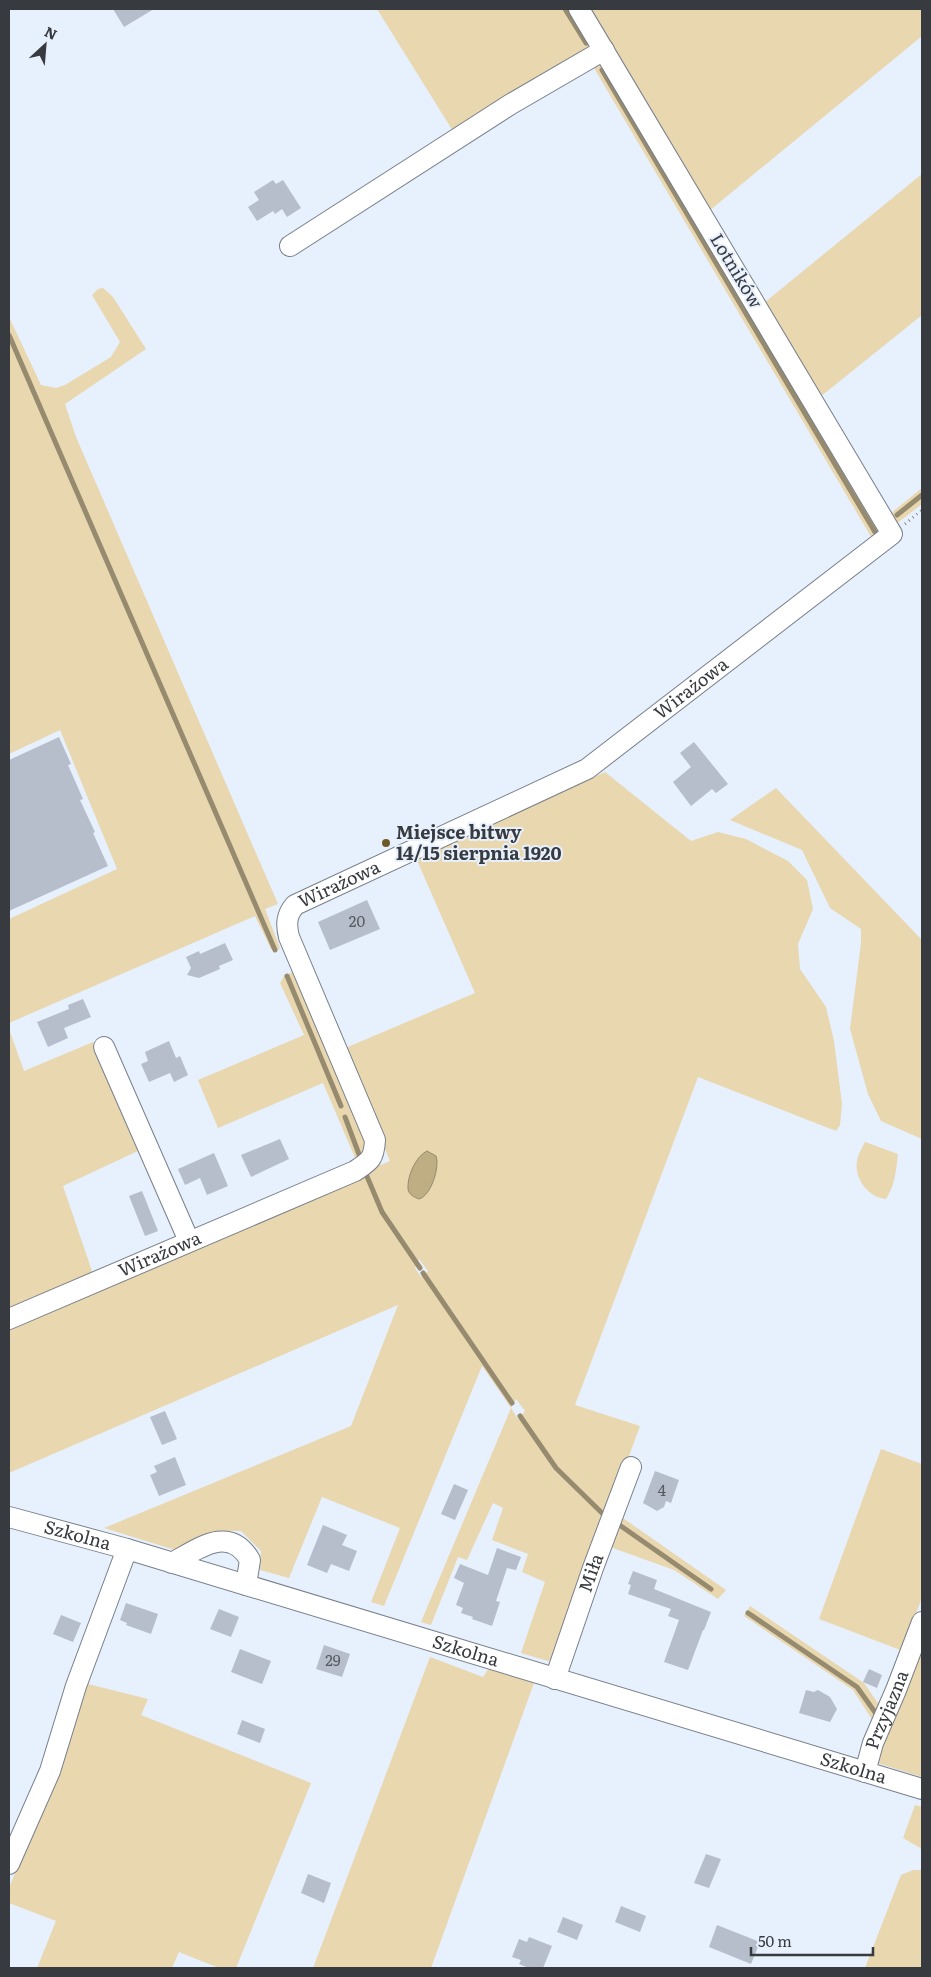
<svg xmlns="http://www.w3.org/2000/svg" width="931" height="1977" font-family="Literata,serif">
  <rect width="100%" height="100%" fill="#e7f0fd"/>
  <g fill="#e8d7af" fill-rule="evenodd">
    <polygon points="377,9 573,9 592,46 456,136"/>
    <polygon points="586,9 922,9 922,36 709,211"/>
    <polygon points="591,63 604,63 877,526 876,534 873,540"/>
    <polygon points="922,174 922,315 820,397 764,303"/>
    <polygon points="103,288 113,297 146,349 65,404 76,437 278,904 265,909 280,948 278,950 271,949 255,916 9,1023 9,919 117,869 60,730 9,754 9,317 41,385 56,388 65,385 111,357 120,342 92,295 98,289"/>
    <polygon points="922,488 922,504 896,524 890,514"/>
    <path d="M 605,772 L 691,841 L 718,832 L 746,839 L 788,861 L 807,880 L 813,909 L 798,944 L 800,969 L 826,1007 L 834,1041 L 842,1104 L 840,1125 L 836,1131 L 698,1077 L 575,1405 L 640,1426 L 555,1657 L 548,1661 L 521,1653 L 545,1582 L 522,1572 L 528,1554 L 492,1540 L 503,1508 L 493,1503 L 467,1560 L 458,1557 L 431,1625 L 421,1622 L 511,1408 L 482,1366 L 384,1606 L 371,1602 L 400,1528 L 322,1497 L 289,1578 L 260,1570 L 261,1551 L 241,1531 L 231,1531 L 205,1538 L 175,1550 L 104,1528 L 351,1426 L 398,1305 L 9,1473 L 9,1325 L 390,1161 L 343,1049 L 475,993 L 416,858 ZM 419,1259 L 428,1271 L 421,1277 L 415,1268 ZM 516,1399 L 525,1411 L 518,1419 L 511,1408 Z"/>
    <polygon points="776,788 922,940 922,1139 881,1121 868,1094 850,1029 861,943 861,929 830,908 802,850 730,820"/>
    <polygon points="295,971 367,1145 368,1152 356,1160 323,1083 218,1128 198,1080 304,1035 280,983 284,976"/>
    <polygon points="9,1029 24,1071 93,1042 140,1150 63,1186 93,1274 9,1311"/>
    <path d="M 865,1142 L 898,1154 C 896,1171 895,1185 886,1199 C 869,1198 854,1179 857,1161 C 858,1154 862,1148 865,1142 Z"/>
    <polygon points="881,1449 922,1464 922,1597 903,1651 819,1619"/>
    <polygon points="620,1516 726,1590 718,1599 674,1570 610,1547"/>
    <polygon points="750,1606 864,1683 882,1709 875,1724 853,1690 744,1616"/>
    <polygon points="922,1638 922,1777 874,1762"/>
    <polygon points="430,1657 483,1677 489,1668 534,1683 431,1968 313,1968"/>
    <polygon points="84,1683 148,1699 141,1715 311,1783 236,1968 219,1968 179,1952 172,1968 37,1968 56,1921 9,1903 9,1888 58,1766"/>
    <polygon points="915,1805 922,1807 922,1849 903,1838"/>
    <polygon points="913,1870 922,1870 922,1968 865,1968 901,1875"/>
  </g>
  <path fill="#bfae84" stroke="#968b6f" d="M 427,1151 L 436,1156 C 440,1167 431,1196 419,1199 C 414,1197 409,1195 408,1189 C 407,1177 415,1157 427,1151 Z"/>
  <g fill="none" stroke-linecap="round" stroke-linejoin="round">
    <g stroke="#968b6f" stroke-width="5">
      <polyline points="565,9 586,43"/>
      <polyline points="602,70 875,532"/>
      <polyline points="9,335 275,950"/>
      <polyline points="897,515 922,495"/>
      <polyline points="287,976 341,1106"/>
      <polyline points="345,1117 360,1157"/>
      <polyline points="366,1174 382,1212 420,1268"/>
      <polyline points="423,1273 512,1403"/>
      <polyline points="520,1416 556,1468 604,1515"/>
      <polyline points="618,1524 711,1589"/>
      <polyline points="748,1613 857,1687 877,1715"/>
    </g>
  </g>
  <g fill="#b5beca">
    <polygon points="113,9 154,9 124,27"/>
    <polygon points="273,180 276,184 283,180 301,208 287,217 282,209 275,214 273,211 257,221 248,207 259,200 254,192"/>
    <polygon points="59,737 71,764 68,765 83,799 80,800 95,832 93,833 108,866 9,911 9,760"/>
    <polygon points="694,742 728,784 716,793 712,789 691,806 673,782 691,767 680,753"/>
    <polygon points="367,900 380,929 330,950 318,922"/>
    <polygon points="225,943 233,960 219,966 220,969 199,978 187,975 191,968 186,957 199,951 200,954"/>
    <polygon points="83,999 91,1017 64,1028 68,1038 48,1047 37,1022 69,1009 68,1005"/>
    <polygon points="169,1041 176,1058 180,1056 188,1075 174,1082 170,1073 149,1082 141,1064 148,1061 145,1052"/>
    <polygon points="280,1139 289,1159 251,1177 241,1155"/>
    <polygon points="214,1153 228,1186 207,1195 200,1178 185,1185 178,1169"/>
    <polygon points="142,1191 158,1231 145,1236 129,1196"/>
    <polygon points="165,1411 177,1439 162,1445 150,1417"/>
    <polygon points="175,1457 186,1485 159,1496 150,1475 157,1472 154,1466"/>
    <polygon points="655,1471 679,1480 671,1503 666,1501 664,1507 657,1511 643,1503"/>
    <polygon points="454,1484 468,1490 455,1520 441,1514"/>
    <polygon points="323,1525 347,1535 342,1545 357,1551 349,1571 331,1564 327,1573 307,1565"/>
    <polygon points="497,1548 521,1557 516,1570 507,1568 496,1601 500,1602 492,1626 472,1619 473,1617 461,1613 463,1608 456,1605 464,1583 454,1578 460,1564 488,1575"/>
    <polygon points="633,1571 657,1580 654,1589 711,1612 704,1630 703,1630 688,1670 664,1662 679,1620 668,1616 671,1609 628,1594 631,1585 628,1584"/>
    <polygon points="126,1603 158,1614 151,1634 126,1625 127,1623 120,1620"/>
    <polygon points="219,1609 239,1617 231,1637 210,1629"/>
    <polygon points="61,1615 81,1623 73,1642 53,1634"/>
    <polygon points="324,1645 350,1654 342,1677 316,1669"/>
    <polygon points="240,1649 271,1661 262,1684 231,1672"/>
    <polygon points="869,1669 882,1675 877,1688 863,1682"/>
    <polygon points="806,1690 814,1692 818,1690 830,1697 837,1709 830,1722 799,1713"/>
    <polygon points="242,1720 265,1729 260,1743 237,1734"/>
    <polygon points="706,1854 721,1859 709,1888 694,1883"/>
    <polygon points="308,1874 331,1883 324,1903 301,1893"/>
    <polygon points="621,1906 646,1916 640,1932 615,1922"/>
    <polygon points="563,1917 583,1925 577,1940 557,1932"/>
    <polygon points="717,1925 760,1942 751,1964 709,1947"/>
    <polygon points="529,1937 552,1946 543,1968 529,1968 519,1964 521,1960 512,1957 519,1939 527,1942"/>
  </g>
  <g fill="none" stroke-linecap="round" stroke-linejoin="round">
    <defs>
      <g id="minor">
        <polyline points="290,246 511,104 604,50"/>
        <polyline points="104,1047 189,1241"/>
        <path id="s1" d="M 9,1319 L 355,1171 C 370,1161 374,1159 375,1140 L 289,937 C 286,925 286,915 295,905 L 587,769 L 892,534 L 579,9"/>
        <path id="s2" d="M 9,1517 L 127,1549 L 922,1789"/>
        <path d="M 172,1563 C 198,1549 229,1524 250,1560 L 246,1585"/>
        <path id="s3" d="M 555,1679 L 593,1568 L 631,1467"/>
        <path id="s4" d="M 865,1772 L 873,1743 L 896,1690 L 922,1622"/>
        <polyline points="9,1864 50,1771 76,1686 127,1549"/>
      </g>
    </defs>
    <use href="#minor" stroke="#777f8a" stroke-width="22"/>
    <polyline stroke="#878d95" stroke-width="3" stroke-dasharray="1 4" stroke-linecap="butt" points="905,524 922,510"/>
    <use href="#minor" stroke="#fff" stroke-width="20"/>
  </g>
  <circle fill="#6e5a28" stroke="#e7f0fd" stroke-width="2" cx="386" cy="843" r="5"/>
  <g text-anchor="middle" stroke-width="4" stroke-linejoin="round" paint-order="stroke">
    <g font-size="15" fill="#565b62">
      <text x="357" y="927">20</text>
      <text x="662" y="1496">4</text>
      <text x="333" y="1666">29</text>
    </g>
    <g font-size="18" fill="#373a3f" stroke="#e7f0fd">
      <text transform="translate(736 271) rotate(59)" y="6">Lotników</text>
      <text dy="6" stroke="none"><textPath href="#s1" startOffset="1124">Wirażowa</textPath></text>
      <text dy="6" stroke="none"><textPath href="#s1" startOffset="719">Wirażowa</textPath></text>
      <text dy="6" stroke="none"><textPath href="#s1" startOffset="164">Wirażowa</textPath></text>
      <text dy="6" stroke="none"><textPath href="#s2" startOffset="71">Szkolna</textPath></text>
      <text dy="6" stroke="none"><textPath href="#s3" startOffset="112">Miła</textPath></text>
      <text dy="6" stroke="none"><textPath href="#s2" startOffset="476">Szkolna</textPath></text>
      <text dy="6" stroke="none"><textPath href="#s4" startOffset="66">Przyjazna</textPath></text>
      <text dy="6" stroke="none"><textPath href="#s2" startOffset="881">Szkolna</textPath></text>
    </g>
    <g font-size="18" font-weight="bold" fill="#373a3f" stroke="#e7f0fd" text-anchor="start">
      <text x="396" y="839">Miejsce bitwy<tspan x="396" dy="21">14/15 sierpnia 1920</tspan></text>
    </g>
  </g>
  <rect width="931" height="1977" fill="none" stroke="#373a3f" stroke-width="20"/>
  <g transform="translate(45 45) rotate(26)" stroke="#e7f0fd" stroke-width="4" paint-order="stroke">
  <path d="M0-4L9 19L0 12L-9 19Z" fill="#373a3f"/>
  <text y="-8" font-size="14" font-weight="bold" text-anchor="middle" fill="#373a3f">N</text>
  </g>
  <path d="M751 1947v8h122v-8" fill="none" stroke="#373a3f" stroke-width="2.5"/>
  <text x="758" y="1947" font-size="15" fill="#373a3f" stroke="#e7f0fd" stroke-width="4" paint-order="stroke">50 m</text>
</svg>
